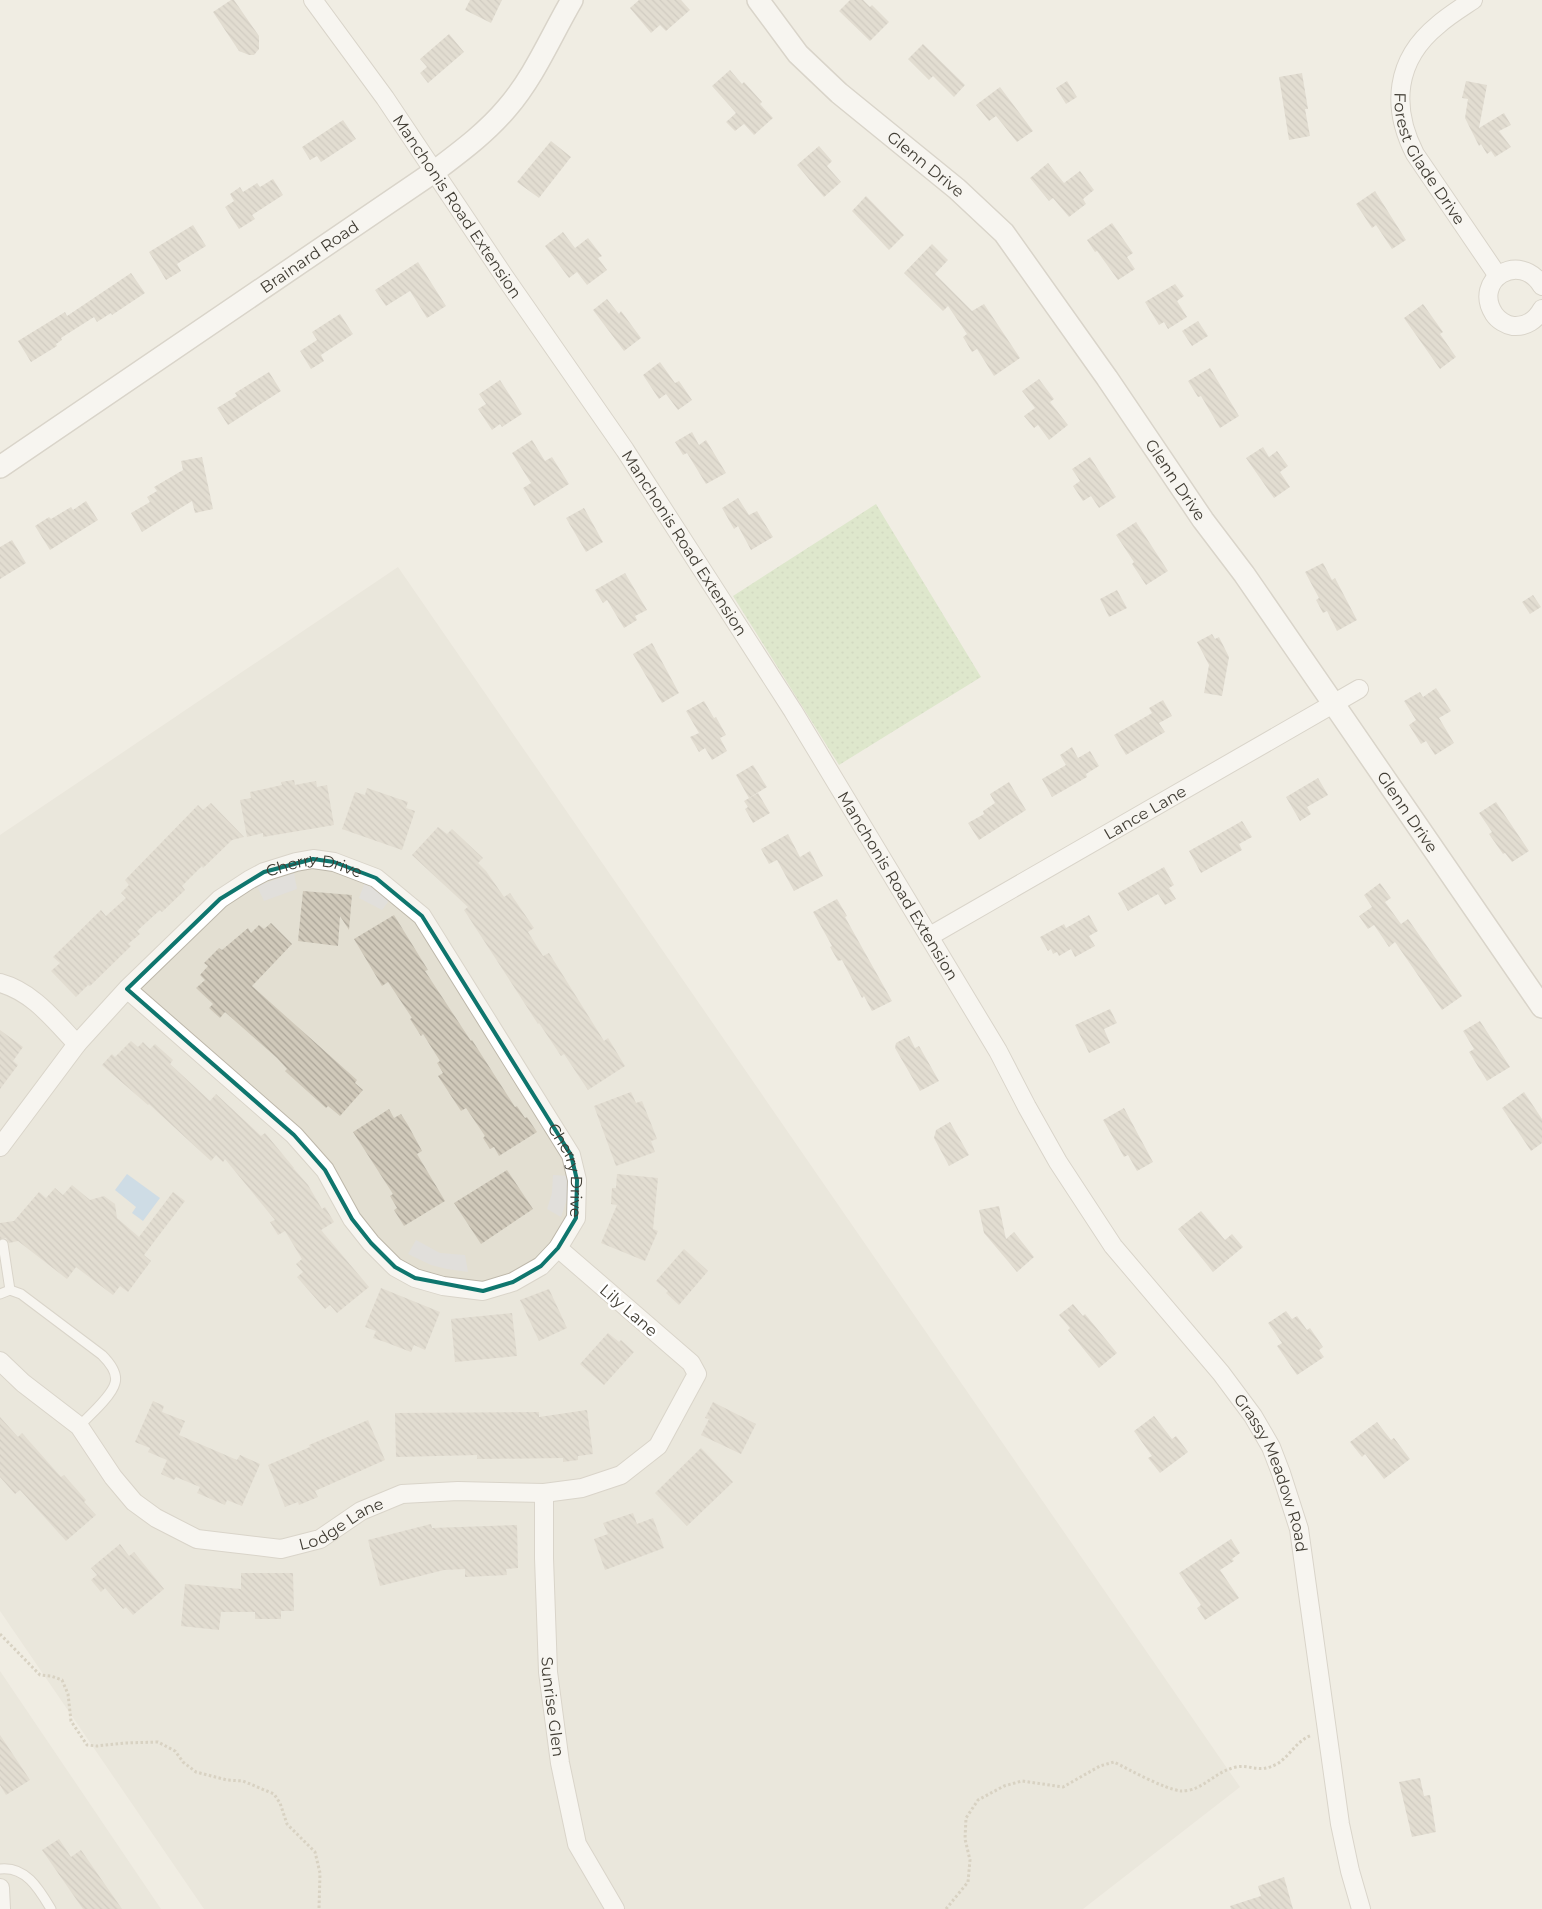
<svg xmlns="http://www.w3.org/2000/svg" width="1542" height="1909" font-family="Montserrat,sans-serif">
  <defs>
    <pattern id="grass-dots" width="8" height="8" patternUnits="userSpaceOnUse" patternTransform="scale(1.25)"><rect width="8" height="8" fill="#c8e0b0"/><path d="M2 2h.1M6 6h.1" fill="none" stroke="#adc198" stroke-width="1.8" stroke-linecap="round"/></pattern>
    <pattern id="building-back-hatch" width="6" height="6" patternUnits="userSpaceOnUse" patternTransform="scale(1.25)"><rect width="6" height="6" fill="#d0c9ba"/><path d="M-1 5l2 2M0 0l6 6M5-1l2 2" fill="none" stroke="#aaa498"/></pattern>
  </defs>
  <rect width="100%" height="100%" fill="#f0ede3"/>
  <g fill="#e3dfd2">
    <polygon points="398,567 1240,1787 1083,1909 204,1909 0,1611 0,835"/>
    <polygon points="0,1671 161,1909 0,1909"/>
  </g>
  <polygon fill="url(#grass-dots)" points="876,504 981,677 839,765 733,596"/>
  <g fill="#e1dfdb">
    <polygon points="294,873 297,889 264,901 257,886"/>
    <polygon points="365,882 391,898 382,910 359,898"/>
    <polygon points="553,1175 570,1176 568,1196 561,1217 547,1209 552,1193"/>
    <polygon points="416,1240 440,1253 465,1255 468,1272 447,1269 431,1265 408,1254"/>
  </g>
  <polygon fill="#a5c8e7" points="127,1174 160,1198 143,1221 132,1213 136,1207 115,1190"/>
  <g fill="url(#building-back-hatch)">
    <polygon points="231,0 234,0 259,36 259,49 254,55 249,55 239,51 213,12"/>
    <polygon points="470,0 502,0 491,23 465,10"/>
    <polygon points="639,0 681,0 690,10 666,31 660,25 651,33 630,8"/>
    <polygon points="850,0 863,0 870,7 872,5 889,22 870,41 839,11"/>
    <polygon points="449,34 464,52 428,83 420,73 427,67 420,59"/>
    <polygon points="923,44 965,85 954,97 933,76 929,80 908,59"/>
    <polygon points="730,70 742,84 744,82 762,102 760,104 773,118 754,135 744,124 735,131 726,122 736,113 712,86"/>
    <polygon points="1302,73 1308,109 1305,109 1310,136 1289,140 1279,77"/>
    <polygon points="1067,81 1077,97 1066,104 1056,88"/>
    <polygon points="1466,81 1487,85 1479,128 1504,113 1511,125 1499,131 1511,147 1495,157 1491,151 1487,154 1481,144 1479,146 1465,118 1468,99 1462,98"/>
    <polygon points="1000,87 1033,131 1017,142 996,116 989,121 976,105"/>
    <polygon points="343,120 356,139 321,162 317,156 310,160 302,147"/>
    <polygon points="551,141 571,157 539,198 517,182"/>
    <polygon points="819,146 832,161 827,166 841,182 824,197 797,165"/>
    <polygon points="1048,163 1064,183 1080,171 1094,190 1083,199 1086,204 1069,217 1053,198 1049,201 1030,178"/>
    <polygon points="273,179 283,195 252,215 255,219 239,229 225,207 234,201 230,194 240,187 243,192 257,183 260,187"/>
    <polygon points="1375,191 1406,240 1392,249 1376,225 1372,228 1356,204"/>
    <polygon points="866,196 904,235 889,250 852,211"/>
    <polygon points="1112,223 1133,253 1127,257 1135,269 1118,280 1097,251 1095,252 1087,240"/>
    <polygon points="193,225 206,246 177,264 181,271 166,280 149,252"/>
    <polygon points="563,232 575,248 588,238 602,256 598,258 607,270 587,285 577,272 569,278 545,246"/>
    <polygon points="932,244 948,260 935,274 972,311 984,304 1020,358 994,376 977,349 972,352 963,337 967,334 948,306 943,311 904,273"/>
    <polygon points="418,262 446,306 427,318 410,291 386,306 375,290"/>
    <polygon points="131,273 145,293 112,315 111,313 97,322 94,317 61,338 62,340 56,344 57,346 31,362 18,341 65,312 67,316"/>
    <polygon points="1175,284 1184,296 1177,301 1187,317 1168,329 1164,322 1159,325 1145,302"/>
    <polygon points="607,299 619,314 621,311 641,338 624,351 593,310"/>
    <polygon points="1423,304 1443,332 1440,334 1456,357 1440,369 1404,318"/>
    <polygon points="340,314 353,334 321,355 324,361 311,369 300,351 317,340 312,332"/>
    <polygon points="1198,321 1208,336 1192,346 1182,331"/>
    <polygon points="660,362 675,383 679,381 692,400 678,410 666,394 659,399 643,375"/>
    <polygon points="1210,368 1239,416 1220,428 1201,396 1198,397 1188,381"/>
    <polygon points="269,372 281,391 228,425 217,408 237,396 235,393"/>
    <polygon points="1039,379 1054,399 1050,402 1068,425 1049,440 1038,425 1034,428 1024,416 1035,408 1022,391"/>
    <polygon points="500,380 522,414 502,427 500,424 492,430 478,409 486,404 479,394"/>
    <polygon points="692,432 699,445 706,440 726,473 706,484 687,453 683,455 675,442"/>
    <polygon points="532,440 545,461 552,457 569,484 534,506 523,488 531,483 512,453"/>
    <polygon points="1263,447 1269,457 1277,451 1288,466 1280,472 1290,487 1274,498 1246,458"/>
    <polygon points="202,457 213,509 195,513 192,501 142,532 131,513 150,502 147,497 157,491 154,487 183,470 181,461"/>
    <polygon points="1090,457 1116,497 1099,508 1091,496 1083,501 1073,486 1080,481 1072,469"/>
    <polygon points="738,498 749,515 757,511 773,537 751,550 738,526 734,529 722,508"/>
    <polygon points="86,501 98,520 50,550 35,526 49,517 51,519 71,507 73,510"/>
    <polygon points="584,508 603,542 586,552 566,518"/>
    <polygon points="1136,522 1168,571 1146,585 1132,564 1134,562 1116,535"/>
    <polygon points="12,540 26,563 0,579 0,547"/>
    <polygon points="1323,563 1332,580 1335,578 1357,620 1337,631 1327,611 1323,613 1316,600 1319,598 1305,572"/>
    <polygon points="625,573 647,610 635,616 637,620 624,628 607,600 603,603 595,590"/>
    <polygon points="1117,590 1127,608 1109,617 1100,599"/>
    <polygon points="1533,595 1541,607 1530,614 1522,602"/>
    <polygon points="1212,634 1215,639 1219,637 1229,657 1222,696 1204,693 1209,665 1197,642"/>
    <polygon points="652,643 679,693 662,703 633,654"/>
    <polygon points="1436,688 1451,711 1439,718 1454,743 1435,755 1426,741 1421,744 1409,725 1416,720 1404,701 1420,692 1423,697"/>
    <polygon points="1163,700 1172,716 1159,723 1165,732 1126,755 1114,735 1152,713 1149,708"/>
    <polygon points="704,701 714,718 716,717 726,735 720,738 727,751 712,760 705,748 699,752 690,737 699,733 686,711"/>
    <polygon points="1072,747 1078,758 1090,751 1099,766 1086,774 1087,777 1052,797 1042,779 1066,765 1060,755"/>
    <polygon points="753,765 767,787 749,798 736,775"/>
    <polygon points="1318,778 1328,795 1307,807 1311,814 1300,821 1286,797"/>
    <polygon points="294,780 295,785 316,781 317,787 327,785 334,825 263,837 263,833 247,837 240,800 251,798 250,792 282,785 281,782"/>
    <polygon points="1009,782 1026,810 979,840 968,823 984,814 983,811 995,803 990,794"/>
    <polygon points="367,788 408,802 406,808 415,811 402,850 342,829 355,792 365,795"/>
    <polygon points="758,793 770,813 753,823 745,809 748,807 744,801"/>
    <polygon points="1496,802 1529,851 1512,862 1505,853 1503,854 1489,834 1492,832 1479,813"/>
    <polygon points="211,803 244,837 232,840 203,868 202,866 182,886 185,890 162,912 160,910 137,931 140,934 128,944 131,946 90,986 88,985 76,997 51,971 60,963 53,957 101,910 106,916 126,898 121,893 129,885 125,880 198,805 203,810"/>
    <polygon points="1242,821 1252,837 1239,844 1242,850 1201,873 1189,851"/>
    <polygon points="438,827 447,834 452,829 483,858 478,863 486,871 504,897 510,893 534,928 528,932 543,956 549,953 604,1041 608,1038 625,1066 588,1090 564,1054 561,1056 539,1023 538,1024 464,910 468,907 412,855"/>
    <polygon points="788,834 800,857 810,851 823,876 794,891 777,860 769,864 761,849"/>
    <polygon points="1164,867 1174,885 1169,888 1176,899 1165,905 1158,894 1128,911 1118,893"/>
    <polygon points="1380,883 1391,898 1385,902 1401,924 1408,919 1462,996 1442,1010 1395,942 1389,947 1374,925 1368,929 1359,916 1372,907 1364,895"/>
    <polygon points="303,891 352,895 349,930 340,916 338,946 298,941"/>
    <polygon points="837,899 847,916 845,917 892,1001 872,1011 864,996 862,998 842,960 838,961 830,947 832,946 813,912"/>
    <polygon points="394,915 428,970 425,971 471,1041 472,1040 515,1107 517,1106 525,1118 527,1117 537,1132 499,1156 494,1147 490,1149 483,1138 485,1136 466,1108 461,1111 438,1076 443,1073 437,1063 440,1061 423,1034 421,1036 410,1019 412,1018 388,982 382,986 354,939"/>
    <polygon points="1089,915 1098,931 1089,936 1095,946 1075,957 1071,949 1059,956 1057,952 1053,954 1051,949 1048,951 1040,937 1064,924 1066,928"/>
    <polygon points="271,923 292,944 252,986 357,1080 355,1083 363,1090 340,1116 328,1106 326,1108 307,1091 285,1071 287,1069 277,1058 225,1012 220,1018 209,1008 213,1004 196,988 205,980 200,975 208,966 204,963 219,948 222,950 248,928 251,933 259,925 264,929"/>
    <polygon points="1110,1009 1117,1023 1104,1029 1110,1043 1089,1053 1075,1025"/>
    <polygon points="1480,1021 1510,1067 1487,1081 1469,1052 1474,1049 1463,1031"/>
    <polygon points="0,1030 23,1047 13,1061 18,1065 0,1089"/>
    <polygon points="909,1036 915,1048 919,1046 939,1081 920,1091 895,1048 896,1043"/>
    <polygon points="131,1041 138,1047 143,1042 150,1049 155,1044 173,1060 170,1064 210,1101 216,1094 261,1136 265,1133 294,1168 293,1170 294,1169 308,1185 322,1209 325,1207 334,1222 321,1230 369,1287 337,1313 330,1305 325,1309 297,1277 303,1272 296,1264 302,1259 285,1231 278,1235 270,1222 275,1220 225,1159 223,1162 216,1155 211,1161 149,1104 148,1105 102,1065 112,1054 115,1057"/>
    <polygon points="631,1092 636,1103 642,1101 652,1126 657,1139 651,1141 655,1152 616,1166 594,1106"/>
    <polygon points="1524,1092 1542,1119 1542,1143 1531,1151 1502,1108"/>
    <polygon points="1124,1108 1153,1162 1137,1171 1128,1155 1124,1157 1103,1120"/>
    <polygon points="389,1109 394,1118 401,1114 408,1125 422,1151 417,1154 445,1201 404,1226 394,1210 397,1208 390,1196 393,1194 353,1132"/>
    <polygon points="950,1122 969,1155 949,1166 934,1138 936,1130"/>
    <polygon points="507,1170 533,1209 481,1244 454,1203"/>
    <polygon points="617,1174 658,1178 653,1229 658,1231 645,1261 601,1243 617,1205 611,1204 612,1188 616,1188"/>
    <polygon points="72,1185 90,1200 104,1196 115,1204 117,1218 139,1237 173,1192 185,1201 144,1255 151,1261 128,1292 120,1286 113,1295 76,1267 67,1279 18,1241 9,1243 6,1238 0,1239 0,1223 14,1221 39,1192 46,1198 55,1188 63,1195"/>
    <polygon points="999,1206 1006,1239 1014,1232 1034,1257 1017,1272 984,1233 979,1210"/>
    <polygon points="1201,1211 1225,1240 1232,1234 1243,1247 1213,1272 1178,1229"/>
    <polygon points="684,1249 708,1271 679,1305 666,1293 668,1291 656,1281"/>
    <polygon points="381,1288 440,1312 425,1350 414,1345 411,1352 385,1342 373,1338 376,1331 365,1327"/>
    <polygon points="549,1289 567,1328 539,1341 520,1300"/>
    <polygon points="1073,1304 1083,1316 1085,1314 1117,1353 1099,1368 1068,1330 1070,1328 1059,1315"/>
    <polygon points="1286,1311 1292,1319 1297,1316 1307,1330 1310,1328 1323,1347 1319,1350 1324,1357 1297,1375 1277,1346 1282,1343 1268,1323"/>
    <polygon points="512,1313 517,1356 455,1362 451,1319"/>
    <polygon points="608,1333 619,1342 621,1340 634,1352 604,1385 580,1364"/>
    <polygon points="153,1401 164,1406 162,1412 185,1421 179,1435 237,1460 240,1455 260,1464 242,1506 227,1500 225,1505 197,1493 200,1487 176,1477 174,1480 161,1474 167,1460 148,1452 150,1448 135,1442"/>
    <polygon points="713,1402 756,1424 741,1454 701,1435 709,1419 705,1418"/>
    <polygon points="587,1410 593,1454 578,1456 578,1460 563,1462 563,1458 477,1459 477,1455 396,1457 395,1413 539,1412 539,1417"/>
    <polygon points="1154,1416 1172,1439 1176,1436 1188,1452 1160,1473 1148,1458 1152,1456 1134,1431"/>
    <polygon points="0,1417 18,1437 22,1433 61,1477 64,1475 86,1500 84,1502 96,1515 66,1541 20,1490 15,1494 0,1477"/>
    <polygon points="368,1420 385,1460 315,1491 318,1497 299,1505 298,1502 285,1507 268,1465 310,1447 309,1445"/>
    <polygon points="1377,1422 1391,1440 1394,1438 1410,1459 1384,1479 1365,1454 1362,1457 1350,1442"/>
    <polygon points="701,1448 733,1482 687,1526 655,1493"/>
    <polygon points="633,1513 637,1524 653,1518 664,1548 605,1570 594,1539 608,1534 603,1523"/>
    <polygon points="431,1524 432,1528 517,1525 518,1568 506,1569 507,1575 465,1577 465,1569 444,1570 380,1586 368,1540"/>
    <polygon points="1231,1539 1240,1553 1232,1559 1234,1561 1220,1570 1239,1598 1205,1620 1197,1608 1201,1605 1179,1573"/>
    <polygon points="120,1544 129,1556 134,1552 164,1589 133,1615 126,1607 123,1609 105,1588 101,1592 91,1580 97,1575 91,1568"/>
    <polygon points="241,1573 293,1573 294,1611 281,1611 281,1619 255,1619 255,1612 221,1612 219,1630 181,1626 185,1584 241,1589"/>
    <polygon points="0,1735 30,1780 6,1795 0,1785"/>
    <polygon points="1420,1778 1424,1796 1430,1795 1436,1832 1412,1837 1399,1782"/>
    <polygon points="59,1839 71,1857 81,1850 122,1909 83,1909 42,1850"/>
    <polygon points="1284,1877 1293,1909 1231,1909 1230,1906 1261,1896 1258,1886"/>
  </g>
  <g fill="none" stroke-linecap="round" stroke-linejoin="round">
    <defs>
      <g id="service">
        <polyline points="3,1244 10,1290"/>
        <path d="M 0,1294 L 10,1290 L 21,1294 L 102,1355 C 109,1362 118,1373 115,1383 C 112,1396 89,1416 79,1426"/>
        <path d="M 0,1869 C 26,1866 39,1889 51,1909"/>
      </g>
      <g id="minor">
        <path id="s1" d="M 313,0 L 385,98 L 504,276 L 625,450 L 793,711 L 998,1051 L 1027,1107 L 1058,1162 L 1113,1246 L 1221,1373 L 1253,1416 L 1271,1447 L 1281,1473 L 1299,1529 L 1340,1824 L 1350,1871 L 1361,1909"/>
        <path id="s2" d="M 1473,0 C 1461,8 1448,16 1438,25 C 1395,60 1391,107 1415,154 L 1498,276"/>
        <path d="M 1542,286 C 1520,250 1472,280 1494,314 C 1498,320 1506,325 1513,326 C 1526,327 1536,320 1542,309"/>
        <path id="s3" d="M 930,936 L 1359,689"/>
        <path d="M 0,983 C 33,992 54,1020 77,1044"/>
        <path id="s4" d="M 0,1147 L 77,1044 L 127,989 L 220,899 L 249,880 L 264,872 L 296,862 L 313,859 L 334,862 L 376,878 L 422,916 L 571,1155 L 577,1180 L 576,1218 L 558,1248 L 541,1266 L 513,1282 L 483,1291 L 443,1286 L 415,1278 L 395,1267 L 371,1243 L 352,1219 L 325,1170 L 294,1135 L 127,989"/>
        <path id="s5" d="M 0,1361 L 23,1383 L 79,1426 L 113,1477 L 134,1502 L 156,1518 L 197,1539 L 281,1549 L 320,1539 L 361,1511 L 402,1494 L 458,1491 L 544,1493 L 582,1488 L 621,1475 L 658,1446 L 697,1374 L 691,1363 L 558,1248"/>
        <path id="s6" d="M 544,1493 L 544,1558 L 548,1672 L 560,1763 L 577,1844 L 615,1909"/>
        <polyline points="0,1888 1,1909"/>
      </g>
      <g id="tertiary">
        <path id="s7" d="M 758,0 L 798,54 L 839,93 L 957,189 L 1004,233 L 1107,378 L 1203,520 L 1244,574 L 1333,703 L 1542,1007"/>
        <path id="s8" d="M 0,467 L 435,171 C 460,152 486,133 507,108 C 534,77 551,36 572,0"/>
      </g>
    </defs>
    <use href="#service" stroke="#bdb7aa" stroke-width="11"/>
    <use href="#minor" stroke="#bdb7aa" stroke-width="20"/>
    <use href="#tertiary" stroke="#bdb7aa" stroke-width="24"/>
    <g stroke="#bab19a" stroke-width="3" stroke-dasharray="2.5 2.5" stroke-linecap="butt">
      <polyline points="0,1634 40,1675 51,1676 62,1680 68,1694 71,1721 87,1745 97,1746 125,1743 158,1742 175,1751 183,1762 196,1772 227,1780 243,1781 274,1794 280,1803 287,1824 315,1852 320,1873 319,1909"/>
      <path d="M 946,1909 L 968,1882 L 970,1860 L 965,1839 L 966,1818 L 978,1800 L 1004,1786 L 1022,1781 L 1063,1787 L 1100,1766 L 1114,1762 C 1130,1770 1164,1789 1181,1791 C 1185,1791 1192,1790 1196,1788 C 1211,1781 1219,1771 1236,1767 C 1251,1764 1258,1774 1277,1764 C 1290,1756 1297,1740 1312,1735"/>
    </g>
    <use href="#service" stroke="#fff" stroke-width="9"/>
    <use href="#minor" stroke="#fff" stroke-width="18"/>
    <use href="#tertiary" stroke="#fff" stroke-width="21"/>
  </g>
  <path d="M0 0H1542V1909H0ZM 313,859 L 334,862 L 376,878 L 422,916 L 571,1155 L 577,1180 L 576,1218 L 558,1248 L 541,1266 L 513,1282 L 483,1291 L 415,1278 L 395,1267 L 371,1243 L 352,1219 L 325,1170 L 294,1135 L 127,989 L 220,899 L 264,872 Z" fill="#f0ede3" fill-opacity=".55" fill-rule="evenodd"/>
  <path fill="none" stroke="#0f766e" stroke-width="4" stroke-linejoin="round" d="M 313,859 L 334,862 L 376,878 L 422,916 L 571,1155 L 577,1180 L 576,1218 L 558,1248 L 541,1266 L 513,1282 L 483,1291 L 415,1278 L 395,1267 L 371,1243 L 352,1219 L 325,1170 L 294,1135 L 127,989 L 220,899 L 264,872 Z"/>
  <g text-anchor="middle" stroke-width="5" stroke-linejoin="round" paint-order="stroke">
    <g font-size="16" fill="#413d34" stroke="#fff">
      <text dy="6" stroke="none"><textPath href="#s2" startOffset="196">Forest Glade Drive</textPath></text>
      <text dy="6" stroke="none"><textPath href="#s7" startOffset="236">Glenn Drive</textPath></text>
      <text dy="6" stroke="none"><textPath href="#s1" startOffset="252">Manchonis Road Extension</textPath></text>
      <text dy="6" stroke="none"><textPath href="#s8" startOffset="374">Brainard Road</textPath></text>
      <text dy="6" stroke="none"><textPath href="#s7" startOffset="641">Glenn Drive</textPath></text>
      <text dy="6" stroke="none"><textPath href="#s1" startOffset="658">Manchonis Road Extension</textPath></text>
      <text dy="6" stroke="none"><textPath href="#s3" startOffset="248">Lance Lane</textPath></text>
      <text dy="6" stroke="none"><textPath href="#s7" startOffset="1046">Glenn Drive</textPath></text>
      <text dy="6" stroke="none"><textPath href="#s4" startOffset="436">Cherry Drive</textPath></text>
      <text dy="6" stroke="none"><textPath href="#s1" startOffset="1062">Manchonis Road Extension</textPath></text>
      <text dy="6" stroke="none"><textPath href="#s4" startOffset="856">Cherry Drive</textPath></text>
      <text transform="translate(629 1310) rotate(41)" y="6">Lily Lane</text>
      <text dy="6" stroke="none"><textPath href="#s1" startOffset="1762">Grassy Meadow Road</textPath></text>
      <text dy="6" stroke="none"><textPath href="#s5" startOffset="420">Lodge Lane</textPath></text>
      <text dy="6" stroke="none"><textPath href="#s6" startOffset="214">Sunrise Glen</textPath></text>
    </g>
  </g>
</svg>
